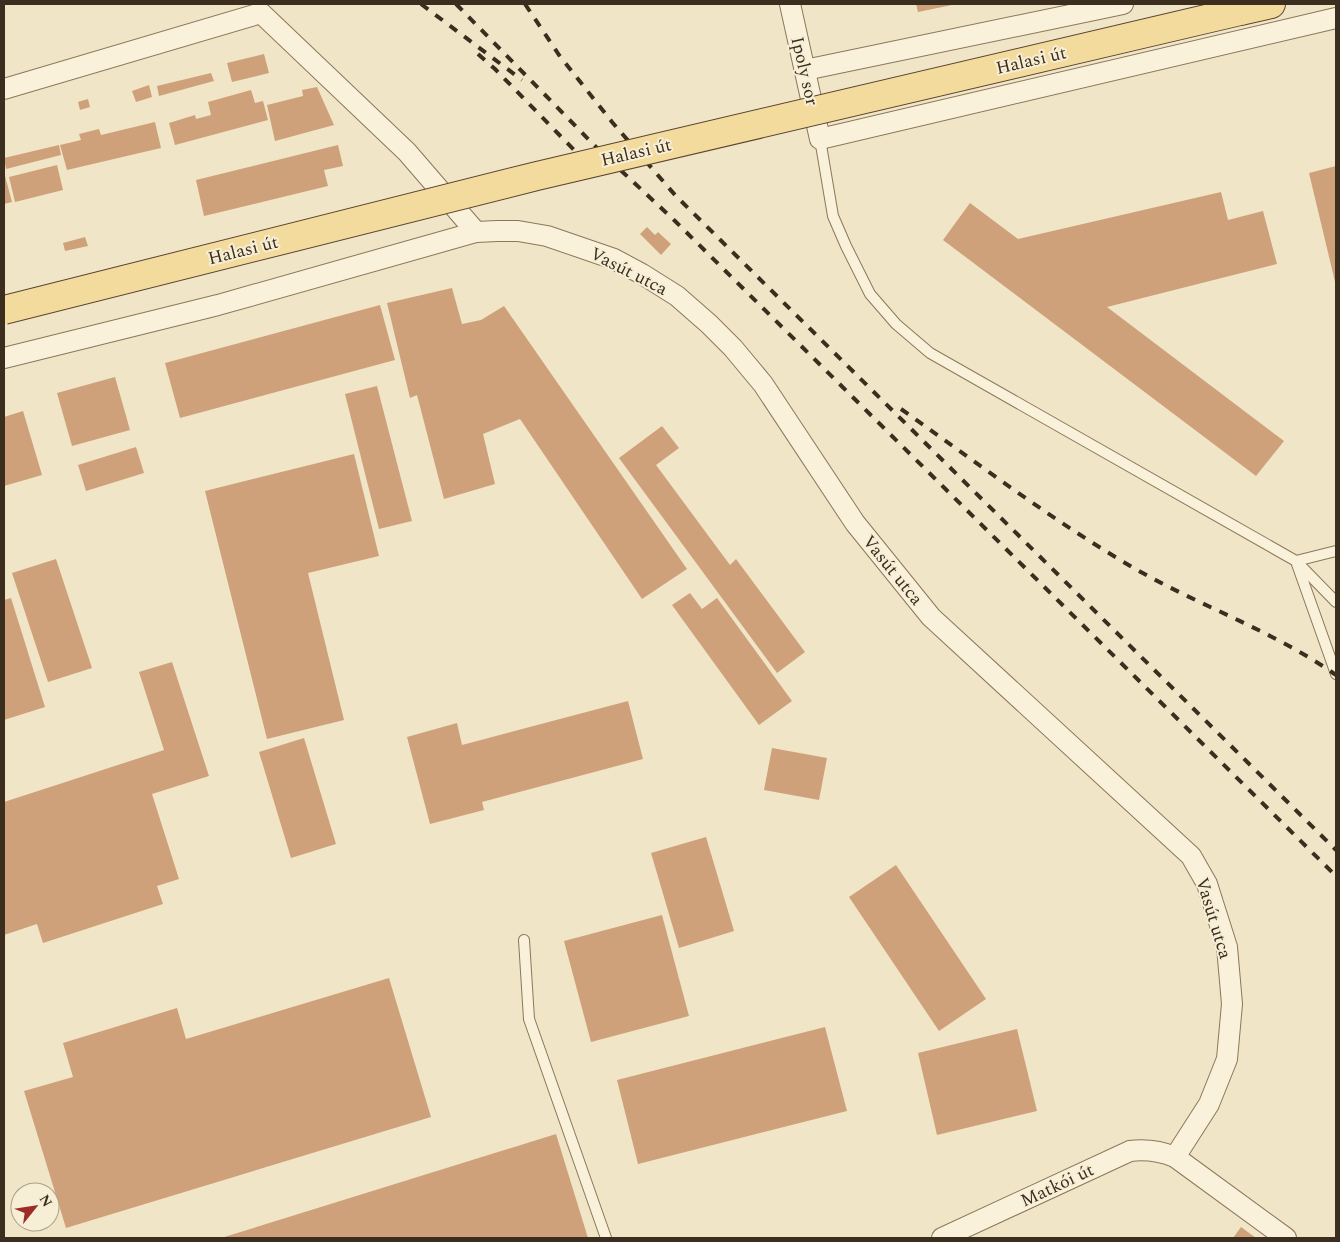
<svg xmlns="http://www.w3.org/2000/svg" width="1340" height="1242" font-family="Spectral,serif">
  <rect width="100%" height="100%" fill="#f0e5c6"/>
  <g fill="#cfa17b">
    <polygon points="916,4 952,4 952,5 918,12"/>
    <polygon points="264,54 269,73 232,82 227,63"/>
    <polygon points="211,73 214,81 159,96 157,86"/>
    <polygon points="149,85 152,97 136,102 132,91"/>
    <polygon points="317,87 334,125 275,141 267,105 303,96 302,90"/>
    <polygon points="251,90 255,103 263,101 268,120 175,145 169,123 195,115 196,119 211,115 208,102"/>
    <polygon points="88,99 90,107 80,110 78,102"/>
    <polygon points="155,122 161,148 67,170 60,145 81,140 79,134 99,129 101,135"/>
    <polygon points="59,145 61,155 6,169 4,158"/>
    <polygon points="338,145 343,166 324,170 328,186 204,216 196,180"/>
    <polygon points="57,165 63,190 15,202 9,177"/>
    <polygon points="1336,166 1336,286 1309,173"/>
    <polygon points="4,172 12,202 4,204"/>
    <polygon points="1221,192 1228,220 1263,211 1277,264 1107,307 1284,441 1256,476 943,240 970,203 1018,239"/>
    <polygon points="647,227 655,235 658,232 671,244 661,255 640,234"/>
    <polygon points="85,237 88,246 65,251 63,243"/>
    <polygon points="452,288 462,324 481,320 504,306 687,569 642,599 520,419 483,434 495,484 444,499 417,395 410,398 387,303"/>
    <polygon points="380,305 395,360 180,418 165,363"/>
    <polygon points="115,377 130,430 72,446 57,393"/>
    <polygon points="377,386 412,521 379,529 345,394"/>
    <polygon points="23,411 42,475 4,486 4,417"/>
    <polygon points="662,426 679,448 656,465 730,565 736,559 805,652 777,673 619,458"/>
    <polygon points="136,447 144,473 86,491 78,465"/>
    <polygon points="354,454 379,556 308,573 344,720 267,739 205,491"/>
    <polygon points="56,559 92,668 48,682 12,573"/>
    <polygon points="690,593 702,609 717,598 792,701 759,725 672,605"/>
    <polygon points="11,598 45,707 4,720 4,600"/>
    <polygon points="172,662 209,776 152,794 179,879 157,886 163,904 43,943 37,924 4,935 4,802 164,750 139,672"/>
    <polygon points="628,701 643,759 482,802 484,810 430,824 407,737 457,723 462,745"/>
    <polygon points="304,738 336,844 291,858 259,752"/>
    <polygon points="772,748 827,758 819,800 764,790"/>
    <polygon points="706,837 734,931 679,948 651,853"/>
    <polygon points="896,865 986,999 939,1031 849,897"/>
    <polygon points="662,915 689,1016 591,1042 564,941"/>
    <polygon points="389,978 431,1117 66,1228 24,1091 73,1077 63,1043 177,1008 186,1039"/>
    <polygon points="825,1027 847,1111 638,1164 617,1080"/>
    <polygon points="1017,1029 1037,1111 937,1135 918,1053"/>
    <polygon points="556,1134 588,1238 221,1238"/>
    <polygon points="1241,1227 1256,1238 1233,1238"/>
  </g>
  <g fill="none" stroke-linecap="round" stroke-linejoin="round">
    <defs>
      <g id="service">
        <polyline points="820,139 833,216 846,246 870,294 896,324 930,353 1296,561 1336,602"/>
        <polyline points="1296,561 1336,551"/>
        <polyline points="1297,564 1336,674"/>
        <polyline points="524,940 529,1019 606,1238"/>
      </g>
      <g id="minor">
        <polyline points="790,4 820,139 1336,18"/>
        <polyline points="805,70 1123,4"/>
        <polyline points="4,89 261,13 407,152 476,232"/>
        <polyline points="4,358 218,305 476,232 497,231 518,231 547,236 614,259 642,274 677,296 709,324 733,348 763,384 855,523 931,617 1191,856 1207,884 1227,947 1232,1004 1227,1059 1209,1104 1175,1157"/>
        <path d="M 942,1238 L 1130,1151 C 1146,1149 1160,1151 1175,1157 L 1286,1238"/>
      </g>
      <polyline id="primary" points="1240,11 1271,4"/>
    </defs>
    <use href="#service" stroke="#8c775b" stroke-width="12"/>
    <use href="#minor" stroke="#8c775b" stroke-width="22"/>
    <use href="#primary" stroke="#5a442f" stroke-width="30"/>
    <use href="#service" stroke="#faf1da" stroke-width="10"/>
    <use href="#minor" stroke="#faf1da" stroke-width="20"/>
    <use href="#primary" stroke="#f3db9e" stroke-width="28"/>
    <g stroke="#3c2e1f" stroke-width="4" stroke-dasharray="9 9" stroke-linecap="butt">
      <polyline points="421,4 522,80"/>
      <polyline points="456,4 598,149 674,220 1336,876"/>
      <polyline points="525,4 559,55 612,122 675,195 1336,850"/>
      <polyline points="478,54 495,69 579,155"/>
      <path d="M 901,409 C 977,463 1052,520 1132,567 C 1199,606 1272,630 1336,675"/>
    </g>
    <defs>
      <polyline id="primary-bridge" points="4,310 537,176 1240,11"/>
    </defs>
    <use href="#primary-bridge" stroke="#5a442f" stroke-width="30" stroke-linecap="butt"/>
    <use href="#primary-bridge" stroke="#f3db9e" stroke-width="28"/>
  </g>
  <g text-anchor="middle" stroke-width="4" stroke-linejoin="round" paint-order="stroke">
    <g font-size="18" fill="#3c2e1f" stroke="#f7eed6">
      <text transform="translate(1031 60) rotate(-13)" y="6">Halasi út</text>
      <text transform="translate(805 71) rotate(77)" y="6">Ipoly sor</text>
      <text transform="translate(636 152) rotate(-13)" y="6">Halasi út</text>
      <text transform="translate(243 250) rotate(-14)" y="6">Halasi út</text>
      <text transform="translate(629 271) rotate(27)" y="6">Vasút utca</text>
      <text transform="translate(893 570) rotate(51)" y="6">Vasút utca</text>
      <text transform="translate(1214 918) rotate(73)" y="6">Vasút utca</text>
      <text transform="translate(1057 1185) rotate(-25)" y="6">Matkói út</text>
    </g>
  </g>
  <rect width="1340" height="1242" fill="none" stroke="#3c2e1f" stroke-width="10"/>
  <g transform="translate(35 1207) rotate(60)"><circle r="24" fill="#f7eed6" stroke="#aca18d"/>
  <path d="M0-4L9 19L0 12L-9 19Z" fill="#9d2c29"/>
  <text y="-8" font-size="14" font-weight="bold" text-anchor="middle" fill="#3c2e1f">N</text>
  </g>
</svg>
